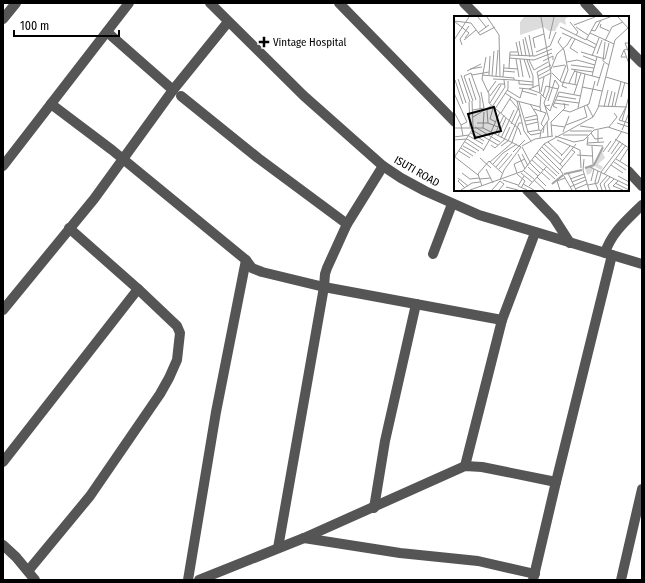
<svg xmlns="http://www.w3.org/2000/svg" width="645" height="583" font-family="'Fira Sans Condensed',sans-serif">
  <rect width="100%" height="100%" fill="#fff"/>
  <g fill="none" stroke-linecap="round" stroke-linejoin="round">
    <g stroke="#555" stroke-width="10">
      <polyline points="210,3 304,96 383,166 401,178 425,191 479,215 642,264"/>
      <polyline points="339,3 455,122"/>
      <polyline points="464,3 478,17"/>
      <polyline points="585,3 598,17"/>
      <polyline points="3,19 16,3"/>
      <polyline points="107,32 173,90"/>
      <polyline points="628,49 642,63"/>
      <polyline points="181,96 258,158 347,224"/>
      <polyline points="51,104 112,150 246,260 252,268 262,272 324,287 502,320"/>
      <polyline points="3,166 129,3"/>
      <polyline points="628,171 642,186"/>
      <polyline points="527,190 554,218 570,243"/>
      <path d="M 605,253 C 611,233 627,220 642,205"/>
      <polyline points="433,254 452,204"/>
      <polyline points="3,310 94,199 173,90 228,22"/>
      <polyline points="3,462 138,289"/>
      <polyline points="465,466 502,320 535,233"/>
      <polyline points="374,508 385,441 416,304"/>
      <polyline points="304,538 400,553 478,561 535,574"/>
      <polyline points="3,545 16,557 35,580"/>
      <polyline points="278,548 324,287 325,274 327,268 347,224 383,166"/>
      <polyline points="28,571 90,496 160,394 169,378 177,360 180,333 177,326 138,289 69,228"/>
      <polyline points="188,580 216,412 246,260"/>
      <polyline points="199,580 304,538 465,466 482,467 556,482"/>
      <polyline points="533,580 556,482 612,255"/>
      <polyline points="621,580 642,489"/>
    </g>
  </g>
  <path fill="#000" stroke="#fff" stroke-width="1.5" d="M262 36h4v4h4v4h-4v4h-4v-4h-4v-4h4z"/>
  <g text-anchor="middle" stroke-width="3.5" stroke-linejoin="round" paint-order="stroke">
    <g font-size="11" fill="#000" stroke="#fff" text-anchor="start">
      <text x="273" y="46">Vintage Hospital</text>
    </g>
    <g font-size="11" fill="#000" stroke="#fff">
      <text transform="translate(417 171) rotate(30)" y="4">ISUTI ROAD</text>
    </g>
  </g>
  <g transform="translate(454 16)">
    <rect width="175" height="175" fill="#fff"/>
    <path d="M 70,1 L 114,1 L 111,3 L 112,9 L 106,6 L 101,15 L 95,15 L 90,11 L 66,19 L 66,6 ZM 148,135 L 151,142 L 144,148 L 149,151 L 147,154 L 140,150 L 137,157 L 133,159 L 131,151 L 138,150 Z" fill="#dcdcdc"/>
    <path fill="none" stroke="#a3a3a3" stroke-width="2" d="M 131,152 L 140,149 L 149,131M 110,158 L 128,154M 98,168 L 109,159"/>
    <path fill="none" stroke="#999" stroke-width="1" d="M 24,1 L 32,11M 33,1 L 45,19 L 46,60M 164,1 L 174,12M 0,5 L 17,7 L 26,19 L 41,11M 0,5 L 15,17 L 11,22M 116,6 L 124,16 L 122,19M 147,8 L 146,11 L 155,15M 120,9 L 141,1M 106,11 L 132,24 L 142,6 L 156,1M 122,11 L 134,19M 137,14 L 141,15 L 147,4M 24,17 L 35,9M 108,17 L 141,32M 136,17 L 160,28M 75,19 L 79,40M 71,21 L 76,41M 107,21 L 104,26 L 110,34 L 114,54 L 108,70 L 113,72M 69,23 L 72,40M 95,23 L 100,1M 121,23 L 116,32 L 124,37M 132,23 L 143,29M 0,24 L 15,1M 10,24 L 22,14M 65,25 L 68,40M 151,25 L 158,11 L 169,6M 62,26 L 65,40M 151,26 L 149,45 L 155,49M 175,27 L 171,27 L 175,37M 8,29 L 6,23 L 15,10M 81,32 L 79,22 L 90,18M 173,33 L 170,34 L 175,48M 170,34 L 167,41 L 172,41M 82,36 L 96,30 L 102,16M 127,36 L 151,43 L 155,27M 143,38 L 148,24M 56,39 L 81,40 L 98,33M 129,40 L 142,45M 138,40 L 145,22M 32,41 L 28,63 L 35,78 L 35,87 L 65,113 L 67,119M 55,42 L 80,44 L 98,37M 62,43 L 65,61M 66,43 L 69,61M 70,43 L 76,62M 73,44 L 79,60 L 79,72M 75,44 L 80,54 L 94,46M 89,45 L 99,40 L 99,44M 113,46 L 123,44 L 141,49M 117,49 L 140,52M 99,51 L 111,49M 50,52 L 64,53M 55,52 L 56,36 L 64,36M 16,53 L 28,51M 97,53 L 103,38 L 113,29 L 118,21M 117,53 L 139,56 L 138,60M 13,55 L 27,48M 49,55 L 61,56M 120,55 L 146,62M 139,56 L 143,41M 98,57 L 107,66 L 123,69M 7,59 L 16,86M 18,59 L 35,56M 28,59 L 60,62 L 60,64 L 39,63M 35,59 L 36,40M 38,60 L 40,35M 42,60 L 44,34M 84,60 L 83,56 L 97,49M 49,61 L 50,48M 152,61 L 175,68M 15,62 L 22,84M 4,63 L 12,87M 85,63 L 97,57M 1,64 L 9,88M 60,64 L 79,66M 65,65 L 65,68 L 79,69M 106,65 L 112,49M 115,67 L 121,54M 121,68 L 123,56M 143,70 L 150,47M 128,71 L 148,75M 65,72 L 75,73 L 85,69M 75,73 L 86,77 L 92,83M 53,74 L 66,82 L 69,72M 68,75 L 83,79M 34,76 L 42,65M 87,76 L 90,61M 0,77 L 13,106 L 7,109M 51,77 L 63,85 L 86,91 L 87,96M 86,77 L 84,60 L 97,53M 120,78 L 127,57M 36,80 L 45,68 L 51,68M 89,80 L 92,70 L 104,73M 103,80 L 122,83M 167,81 L 171,66M 56,83 L 65,94M 102,84 L 125,87M 18,85 L 19,111M 19,85 L 10,60 L 17,57 L 26,82 L 26,93M 63,85 L 70,115 L 77,125M 94,85 L 101,64 L 105,70 L 96,95 L 91,90 L 96,89M 15,86 L 16,111M 65,86 L 74,116 L 77,119 L 87,117M 36,87 L 47,69M 100,87 L 115,89M 76,88 L 83,99 L 85,114 L 87,115M 133,89 L 139,101M 145,90 L 173,91M 161,90 L 167,66M 38,91 L 51,71 L 50,64M 86,91 L 87,79M 150,91 L 154,74M 154,91 L 158,75M 158,91 L 161,76M 172,91 L 165,104 L 175,107M 39,92 L 36,103 L 42,106M 103,92 L 99,90 L 105,76 L 127,80M 124,92 L 131,58M 41,93 L 54,73 L 54,65M 80,93 L 92,97M 19,94 L 30,92 L 27,76M 33,94 L 34,107M 109,94 L 116,96 L 135,88 L 141,65M 0,96 L 7,109 L 9,120M 47,97 L 57,81M 19,101 L 37,90M 71,102 L 83,99M 71,105 L 83,103M 168,105 L 175,80M 93,106 L 94,121M 23,107 L 34,107 L 44,111M 163,107 L 175,111M 57,108 L 64,93M 72,109 L 84,106M 97,109 L 111,111M 112,109 L 133,101 L 130,90M 126,110 L 140,112M 21,111 L 46,126M 155,111 L 163,101 L 160,97M 0,112 L 29,112 L 67,131M 29,112 L 30,96M 18,114 L 44,129M 144,114 L 144,127M 168,114 L 175,97M 116,115 L 138,115M 37,116 L 46,96M 73,116 L 85,114M 109,116 L 115,100M 17,117 L 30,125M 89,117 L 90,111 L 87,108 L 92,97M 137,117 L 141,123 L 149,122M 41,118 L 50,99M 109,119 L 134,119M 15,120 L 29,128M 44,120 L 52,102M 98,120 L 97,106 L 111,92 L 110,87M 101,120 L 120,126 L 130,124 L 140,114 L 154,111 L 175,118M 0,121 L 15,119M 134,121 L 133,129 L 149,130M 47,122 L 60,94M 86,122 L 87,115 L 95,103 L 90,87 L 95,74 L 97,57 L 87,1M 13,123 L 30,134M 161,123 L 175,132M 0,124 L 13,123M 103,124 L 126,134 L 127,152M 11,126 L 25,135M 58,126 L 65,107 L 68,107M 94,126 L 108,139M 0,127 L 1,141M 133,127 L 150,126M 90,128 L 109,145M 37,129 L 41,132 L 50,124 L 56,111M 9,130 L 22,137M 47,130 L 54,125 L 66,98M 68,130 L 81,123 L 99,120M 138,130 L 139,148M 68,131 L 76,146M 88,131 L 109,151M 7,132 L 19,140M 85,133 L 107,155 L 118,174M 5,135 L 16,142M 29,135 L 39,118M 59,136 L 71,124M 149,136 L 157,125M 154,136 L 168,115M 83,137 L 105,158M 64,138 L 71,153M 68,138 L 74,150M 157,138 L 166,125M 123,139 L 138,140M 81,140 L 103,160M 107,140 L 116,130M 1,141 L 24,159M 0,142 L 20,111M 26,142 L 37,152M 130,143 L 129,154 L 135,174M 162,143 L 175,151M 78,144 L 89,154M 166,145 L 175,131M 36,146 L 59,126M 160,146 L 172,154M 76,147 L 86,157M 39,148 L 49,137 L 63,128M 106,148 L 122,128M 157,149 L 169,157M 42,151 L 54,137M 74,151 L 84,160M 136,151 L 175,170M 32,153 L 39,167M 45,153 L 58,138M 90,153 L 101,163M 106,154 L 121,136 L 118,134M 70,155 L 80,163M 144,155 L 141,166 L 144,174M 87,156 L 96,164M 147,156 L 169,127M 8,157 L 16,163 L 25,162M 63,157 L 60,148 L 71,143M 67,157 L 78,166M 114,157 L 122,174M 63,158 L 71,165 L 67,172M 150,158 L 172,129M 70,160 L 64,170 L 73,174M 164,160 L 175,166M 83,161 L 92,170M 4,162 L 14,170M 6,163 L 4,165 L 11,172M 25,163 L 37,162M 116,163 L 130,158M 46,164 L 50,154 L 67,131M 49,164 L 64,169M 80,164 L 91,174M 137,165 L 140,153M 164,165 L 159,170 L 169,174M 118,166 L 131,161M 161,167 L 175,174M 69,168 L 80,174M 134,169 L 144,167 L 147,157M 28,170 L 24,158 L 35,145 L 48,157M 75,170 L 93,150M 52,171 L 64,174M 116,171 L 132,164M 121,173 L 133,168M 7,174 L 18,167 L 26,166M 16,174 L 69,155 L 90,128 L 139,101 L 144,92 L 161,24 L 175,11M 38,174 L 46,165M 45,174 L 50,168 L 46,165M 106,174 L 103,165 L 111,162M 148,174 L 146,168 L 153,160M 152,174 L 150,168 L 156,161M 156,174 L 154,169 L 160,163"/>
    <path fill="#000" fill-opacity="0.15" stroke="#000" stroke-width="2" d="M 40,91 L 47,115 L 21,122 L 14,98 Z"/>
    <rect width="175" height="175" fill="none" stroke="#000" stroke-width="2"/>
  </g>
  <rect width="645" height="583" fill="none" stroke="#000000" stroke-width="8"/>
  <path d="M14 30v6h105v-6" fill="none" stroke="#000000" stroke-width="2"/>
  <text x="20" y="30" font-size="12" fill="#000000" stroke="#ffffff" stroke-width="3" paint-order="stroke">100 m</text>
</svg>
